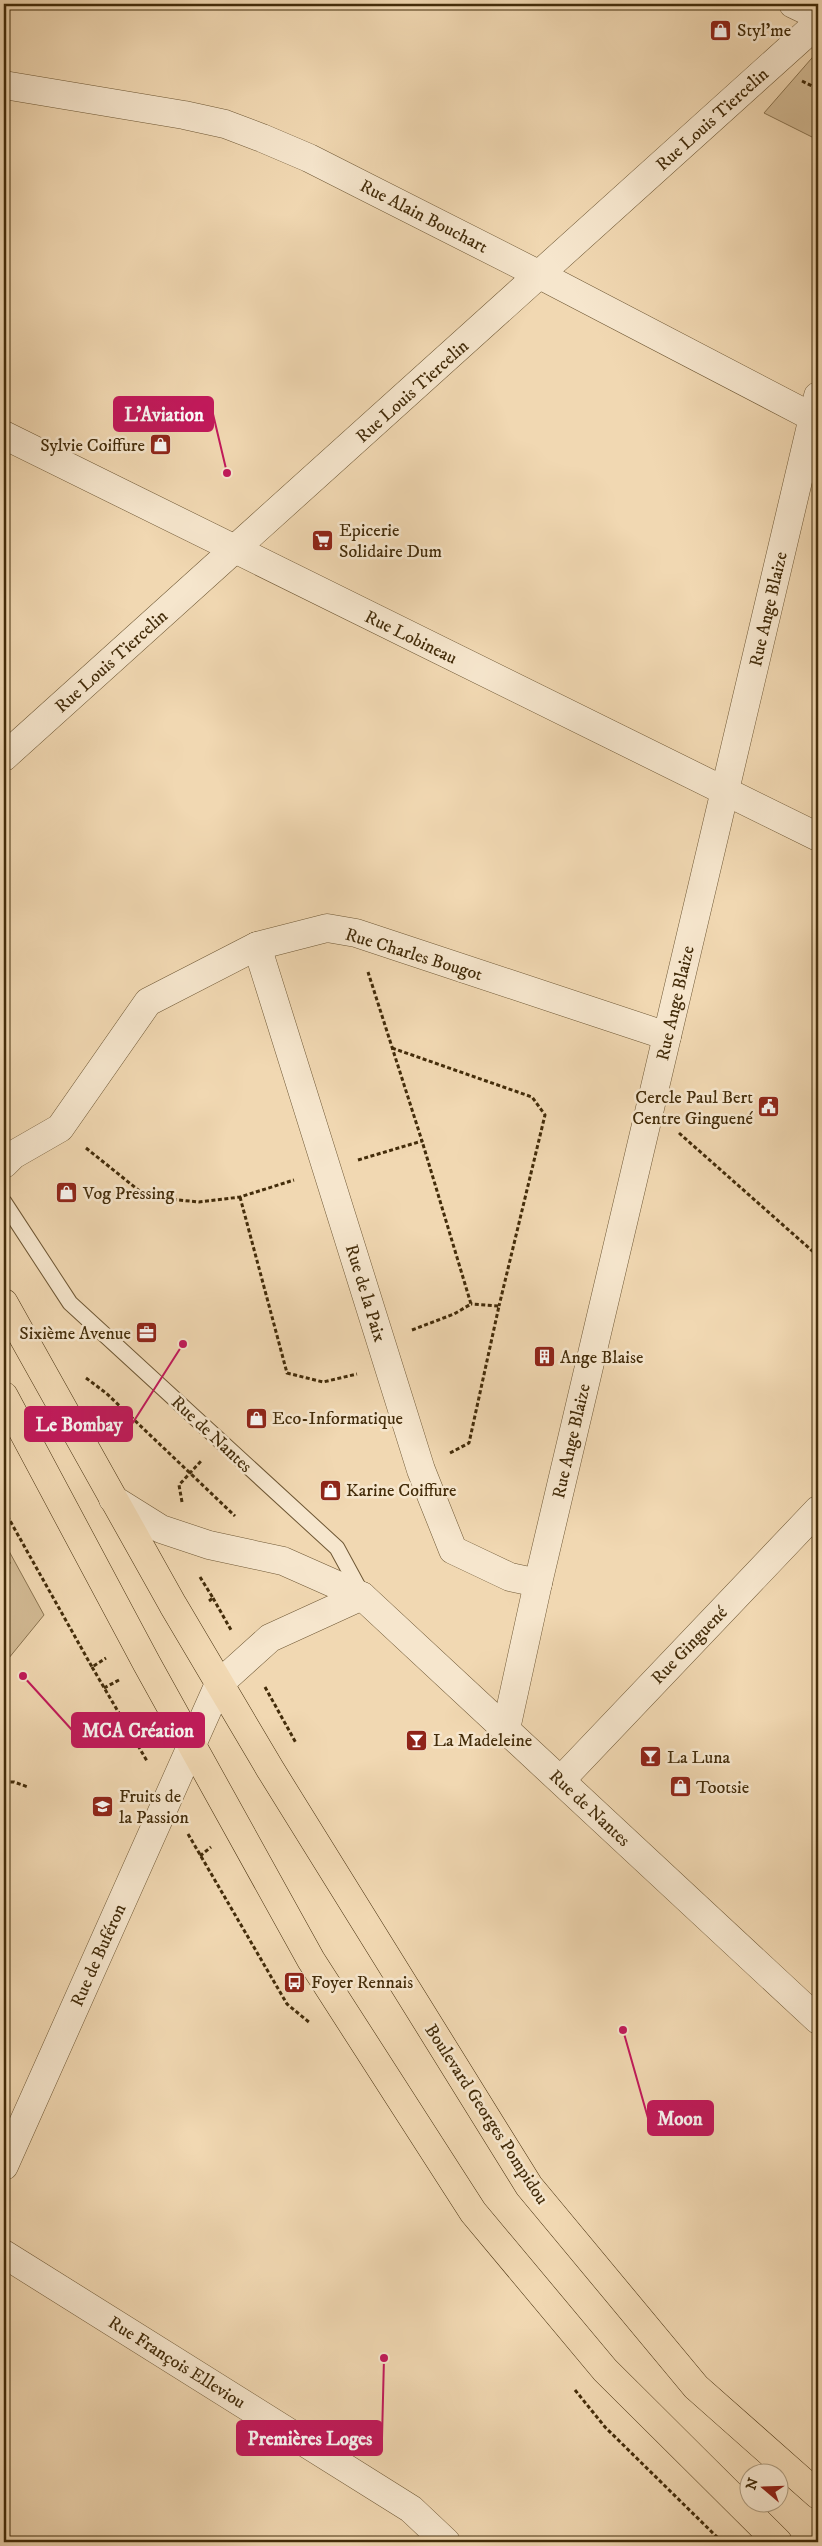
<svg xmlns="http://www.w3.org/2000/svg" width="822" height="2546" font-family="'IM FELL DW Pica',serif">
  <rect width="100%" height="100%" fill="#f1d8b2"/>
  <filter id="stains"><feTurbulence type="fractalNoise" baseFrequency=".004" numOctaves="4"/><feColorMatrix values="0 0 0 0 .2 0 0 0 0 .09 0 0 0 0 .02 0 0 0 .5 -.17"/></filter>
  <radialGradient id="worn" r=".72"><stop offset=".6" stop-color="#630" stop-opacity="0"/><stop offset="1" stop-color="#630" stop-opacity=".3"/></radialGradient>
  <g fill="#d3bb95" stroke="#8b7450">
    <polygon points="818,51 818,140 764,113"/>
    <polygon points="4,1542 44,1615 4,1664"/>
  </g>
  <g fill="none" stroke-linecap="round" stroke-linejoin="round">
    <defs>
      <polyline id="lane" points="4,1202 70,1303 337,1548 362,1594"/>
      <g id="street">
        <polyline points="793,4 818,16"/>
        <polyline points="4,85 184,115 225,124 262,138 309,158 540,275 818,420"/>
        <polyline points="4,435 818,837"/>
        <polyline points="4,757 818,23"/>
        <polyline points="257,946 421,1470 453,1550 510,1577 538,1583"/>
        <polyline points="4,1164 13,1155 60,1128 148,1002 257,946 327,928 356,933 667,1036"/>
        <polyline points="113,1499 161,1529 209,1545 283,1561 362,1596 818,2020"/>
        <polyline points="506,1729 538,1583 818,396"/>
        <polyline points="561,1780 818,1510"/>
        <polyline points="4,2166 219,1684 270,1638 362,1596"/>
        <polyline points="4,2254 411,2509 446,2542"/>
      </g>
      <g id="primary">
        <polyline points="4,1303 173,1605 270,1769 529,2186 696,2387 818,2495"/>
        <polyline points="4,1396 147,1664 311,1960 473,2212 605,2370 778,2542"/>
      </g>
    </defs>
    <use href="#lane" stroke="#6e5734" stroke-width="17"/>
    <use href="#street" stroke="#6e5734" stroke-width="29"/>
    <use href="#primary" stroke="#432c0a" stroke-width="29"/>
    <g stroke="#432c0a" stroke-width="3" stroke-dasharray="4 2.5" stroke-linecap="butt">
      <polyline points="802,81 818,89"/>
      <polyline points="813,89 818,94"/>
      <polyline points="392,1048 532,1097 545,1115 499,1306"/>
      <polyline points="679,1133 818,1256"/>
      <polyline points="86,1148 147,1197 199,1202 240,1197 294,1180"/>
      <polyline points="358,1160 422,1141 368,972"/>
      <polyline points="240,1197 287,1373 323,1382 357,1374"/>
      <polyline points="412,1330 454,1314 471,1304 422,1141"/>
      <polyline points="86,1378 106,1393 235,1516"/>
      <polyline points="450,1453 469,1443 499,1306 471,1304"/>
      <polyline points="182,1502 179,1485 202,1460"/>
      <polyline points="4,1510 92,1667 106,1658"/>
      <polyline points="4,1554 9,1563 4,1576"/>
      <polyline points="200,1577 213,1598 209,1601"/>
      <polyline points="213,1598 231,1630"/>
      <polyline points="92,1667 147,1761"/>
      <polyline points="265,1687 296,1743"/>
      <polyline points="104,1688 119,1680"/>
      <polyline points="4,1782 14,1782 28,1787"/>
      <polyline points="188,1834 287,2004 310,2023"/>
      <polyline points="200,1856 211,1847"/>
      <polyline points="575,2390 605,2427 722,2542"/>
    </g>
    <use href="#lane" stroke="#f6e6cd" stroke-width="15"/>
    <use href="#street" stroke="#f6e6cd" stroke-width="28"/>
    <use href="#primary" stroke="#f1d8b2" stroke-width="28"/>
  </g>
  <defs>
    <symbol id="shop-square" viewBox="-11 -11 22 22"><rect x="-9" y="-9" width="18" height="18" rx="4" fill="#8f2418" stroke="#f6e6cd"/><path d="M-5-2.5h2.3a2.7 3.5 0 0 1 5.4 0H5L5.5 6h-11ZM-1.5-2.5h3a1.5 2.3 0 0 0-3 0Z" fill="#fff"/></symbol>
    <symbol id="supermarket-square" viewBox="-11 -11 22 22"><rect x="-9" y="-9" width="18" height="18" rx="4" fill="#8f2418" stroke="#f6e6cd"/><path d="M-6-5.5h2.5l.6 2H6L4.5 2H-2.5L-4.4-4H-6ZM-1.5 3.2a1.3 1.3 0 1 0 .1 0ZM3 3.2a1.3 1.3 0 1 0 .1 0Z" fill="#fff"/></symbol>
    <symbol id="civic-square" viewBox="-11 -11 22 22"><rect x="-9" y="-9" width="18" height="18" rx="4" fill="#8f2418" stroke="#f6e6cd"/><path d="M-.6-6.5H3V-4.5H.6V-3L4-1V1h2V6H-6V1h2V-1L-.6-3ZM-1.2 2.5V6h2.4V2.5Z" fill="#fff"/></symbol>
    <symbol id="office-square" viewBox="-11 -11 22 22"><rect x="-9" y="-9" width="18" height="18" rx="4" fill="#8f2418" stroke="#f6e6cd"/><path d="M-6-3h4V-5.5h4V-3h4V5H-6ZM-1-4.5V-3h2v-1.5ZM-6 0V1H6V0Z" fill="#fff"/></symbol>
    <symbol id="building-square" viewBox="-11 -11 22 22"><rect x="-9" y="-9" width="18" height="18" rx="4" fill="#8f2418" stroke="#f6e6cd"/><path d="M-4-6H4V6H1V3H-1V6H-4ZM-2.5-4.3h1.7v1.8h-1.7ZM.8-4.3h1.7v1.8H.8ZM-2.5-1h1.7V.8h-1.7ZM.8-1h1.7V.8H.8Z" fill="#fff"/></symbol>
    <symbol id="bar-square" viewBox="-11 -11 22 22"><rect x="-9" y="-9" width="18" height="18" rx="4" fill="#8f2418" stroke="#f6e6cd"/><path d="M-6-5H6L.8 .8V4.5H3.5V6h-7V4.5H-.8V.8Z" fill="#fff"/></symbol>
    <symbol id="school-square" viewBox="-11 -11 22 22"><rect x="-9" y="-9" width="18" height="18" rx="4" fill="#8f2418" stroke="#f6e6cd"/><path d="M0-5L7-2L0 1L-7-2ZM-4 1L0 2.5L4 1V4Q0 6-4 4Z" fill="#fff"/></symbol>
    <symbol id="bus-square" viewBox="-11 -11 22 22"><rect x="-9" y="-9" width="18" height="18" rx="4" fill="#8f2418" stroke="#f6e6cd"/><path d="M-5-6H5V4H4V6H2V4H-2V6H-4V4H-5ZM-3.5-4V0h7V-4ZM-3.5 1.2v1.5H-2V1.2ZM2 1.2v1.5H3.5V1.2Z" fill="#fff"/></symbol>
  </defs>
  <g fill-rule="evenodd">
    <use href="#shop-square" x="708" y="18" width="25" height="25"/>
    <use href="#shop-square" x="148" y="432" width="25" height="25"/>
    <use href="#supermarket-square" x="310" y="528" width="25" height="25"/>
    <use href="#civic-square" x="756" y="1094" width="25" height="25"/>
    <use href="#shop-square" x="54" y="1180" width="25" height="25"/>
    <use href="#office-square" x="134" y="1320" width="25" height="25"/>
    <use href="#building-square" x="532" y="1344" width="25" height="25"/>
    <use href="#shop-square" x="244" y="1406" width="25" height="25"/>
    <use href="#shop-square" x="318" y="1478" width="25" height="25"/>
    <use href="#bar-square" x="404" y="1728" width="25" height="25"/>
    <use href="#bar-square" x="638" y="1744" width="25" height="25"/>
    <use href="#shop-square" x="668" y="1774" width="25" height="25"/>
    <use href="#school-square" x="90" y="1794" width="25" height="25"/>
    <use href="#bus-square" x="282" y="1970" width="25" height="25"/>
  </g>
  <g text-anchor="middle" stroke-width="5" stroke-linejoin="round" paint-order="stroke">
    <g font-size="18" fill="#432c0a" stroke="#f6e6cd" text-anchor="start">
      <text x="737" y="36">Styl'me</text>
      <text x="145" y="451" text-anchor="end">Sylvie Coiffure</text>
      <text x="339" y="536">Epicerie<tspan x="339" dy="21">Solidaire Dum</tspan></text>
      <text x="753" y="1103" text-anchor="end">Cercle Paul Bert<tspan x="753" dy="21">Centre Ginguené</tspan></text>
      <text x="83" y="1199">Vog Pressing</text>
      <text x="131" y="1339" text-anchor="end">Sixième Avenue</text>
      <text x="560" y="1363">Ange Blaise</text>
      <text x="272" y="1424">Eco-Informatique</text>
      <text x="346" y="1496">Karine Coiffure</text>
      <text x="433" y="1746">La Madeleine</text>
      <text x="667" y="1763">La Luna</text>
      <text x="696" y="1793">Tootsie</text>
      <text x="119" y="1802">Fruits de<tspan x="119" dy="21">la Passion</tspan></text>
      <text x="311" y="1988">Foyer Rennais</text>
    </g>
    <g font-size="18" fill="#432c0a" stroke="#f6e6cd">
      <text transform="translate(712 119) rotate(-42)" y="6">Rue Louis Tiercelin</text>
      <text transform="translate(424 216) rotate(27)" y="6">Rue Alain Bouchart</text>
      <text transform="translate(412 391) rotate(-42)" y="6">Rue Louis Tiercelin</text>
      <text transform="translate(768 609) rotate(-77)" y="6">Rue Ange Blaize</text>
      <text transform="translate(411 637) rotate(26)" y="6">Rue Lobineau</text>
      <text transform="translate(111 661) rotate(-42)" y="6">Rue Louis Tiercelin</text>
      <text transform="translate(414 954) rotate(17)" y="6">Rue Charles Bougot</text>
      <text transform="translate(675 1003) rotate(-77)" y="6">Rue Ange Blaize</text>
      <text transform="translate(366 1293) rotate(73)" y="6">Rue de la Paix</text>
      <text transform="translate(212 1434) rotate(43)" y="6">Rue de Nantes</text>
      <text transform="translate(571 1441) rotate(-77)" y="6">Rue Ange Blaize</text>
      <text transform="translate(689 1645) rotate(-46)" y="6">Rue Ginguené</text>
      <text transform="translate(590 1808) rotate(43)" y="6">Rue de Nantes</text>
      <text transform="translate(98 1955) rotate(-66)" y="6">Rue de Buféron</text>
      <text transform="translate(487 2114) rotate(57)" y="6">Boulevard Georges Pompidou</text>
      <text transform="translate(177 2362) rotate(32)" y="6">Rue François Elleviou</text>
    </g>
  </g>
  <path fill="none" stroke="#c2185b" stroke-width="2" d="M227 473L213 414M183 1344L132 1424M23 1676L72 1730M623 2030L648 2118M384 2358L382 2438"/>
  <g fill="#c2185b" stroke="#f6e6cd" stroke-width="2">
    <circle cx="227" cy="473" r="5"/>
    <circle cx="183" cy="1344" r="5"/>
    <circle cx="23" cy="1676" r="5"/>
    <circle cx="623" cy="2030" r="5"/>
    <circle cx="384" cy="2358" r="5"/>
  </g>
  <g fill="#c2185b" stroke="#c2185b" stroke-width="2">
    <rect x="114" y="397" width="99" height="34" rx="5"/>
    <rect x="25" y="1407" width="107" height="34" rx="5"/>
    <rect x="72" y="1713" width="132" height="34" rx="5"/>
    <rect x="648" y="2101" width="65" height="34" rx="5"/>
    <rect x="237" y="2421" width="145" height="34" rx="5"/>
  </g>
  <g font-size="19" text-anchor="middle" font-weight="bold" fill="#fff">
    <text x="164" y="421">L'Aviation</text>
    <text x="79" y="1431">Le Bombay</text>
    <text x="138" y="1737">MCA Création</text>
    <text x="680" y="2125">Moon</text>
    <text x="310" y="2445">Premières Loges</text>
  </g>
  <rect width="822" height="2546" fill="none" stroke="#f1d8b2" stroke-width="20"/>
  <rect x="5" y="5" width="812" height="2536" fill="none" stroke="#432c0a" stroke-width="2.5"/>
  <rect x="10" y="10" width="802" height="2526" fill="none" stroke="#432c0a"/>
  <g transform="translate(764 2488) rotate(289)"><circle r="24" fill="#f6e6cd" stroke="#ae9c7f"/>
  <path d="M0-4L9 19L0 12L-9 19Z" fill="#8f2418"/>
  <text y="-8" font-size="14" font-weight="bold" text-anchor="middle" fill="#432c0a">N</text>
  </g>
  <rect width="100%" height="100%" filter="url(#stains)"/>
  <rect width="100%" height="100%" fill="url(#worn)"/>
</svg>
